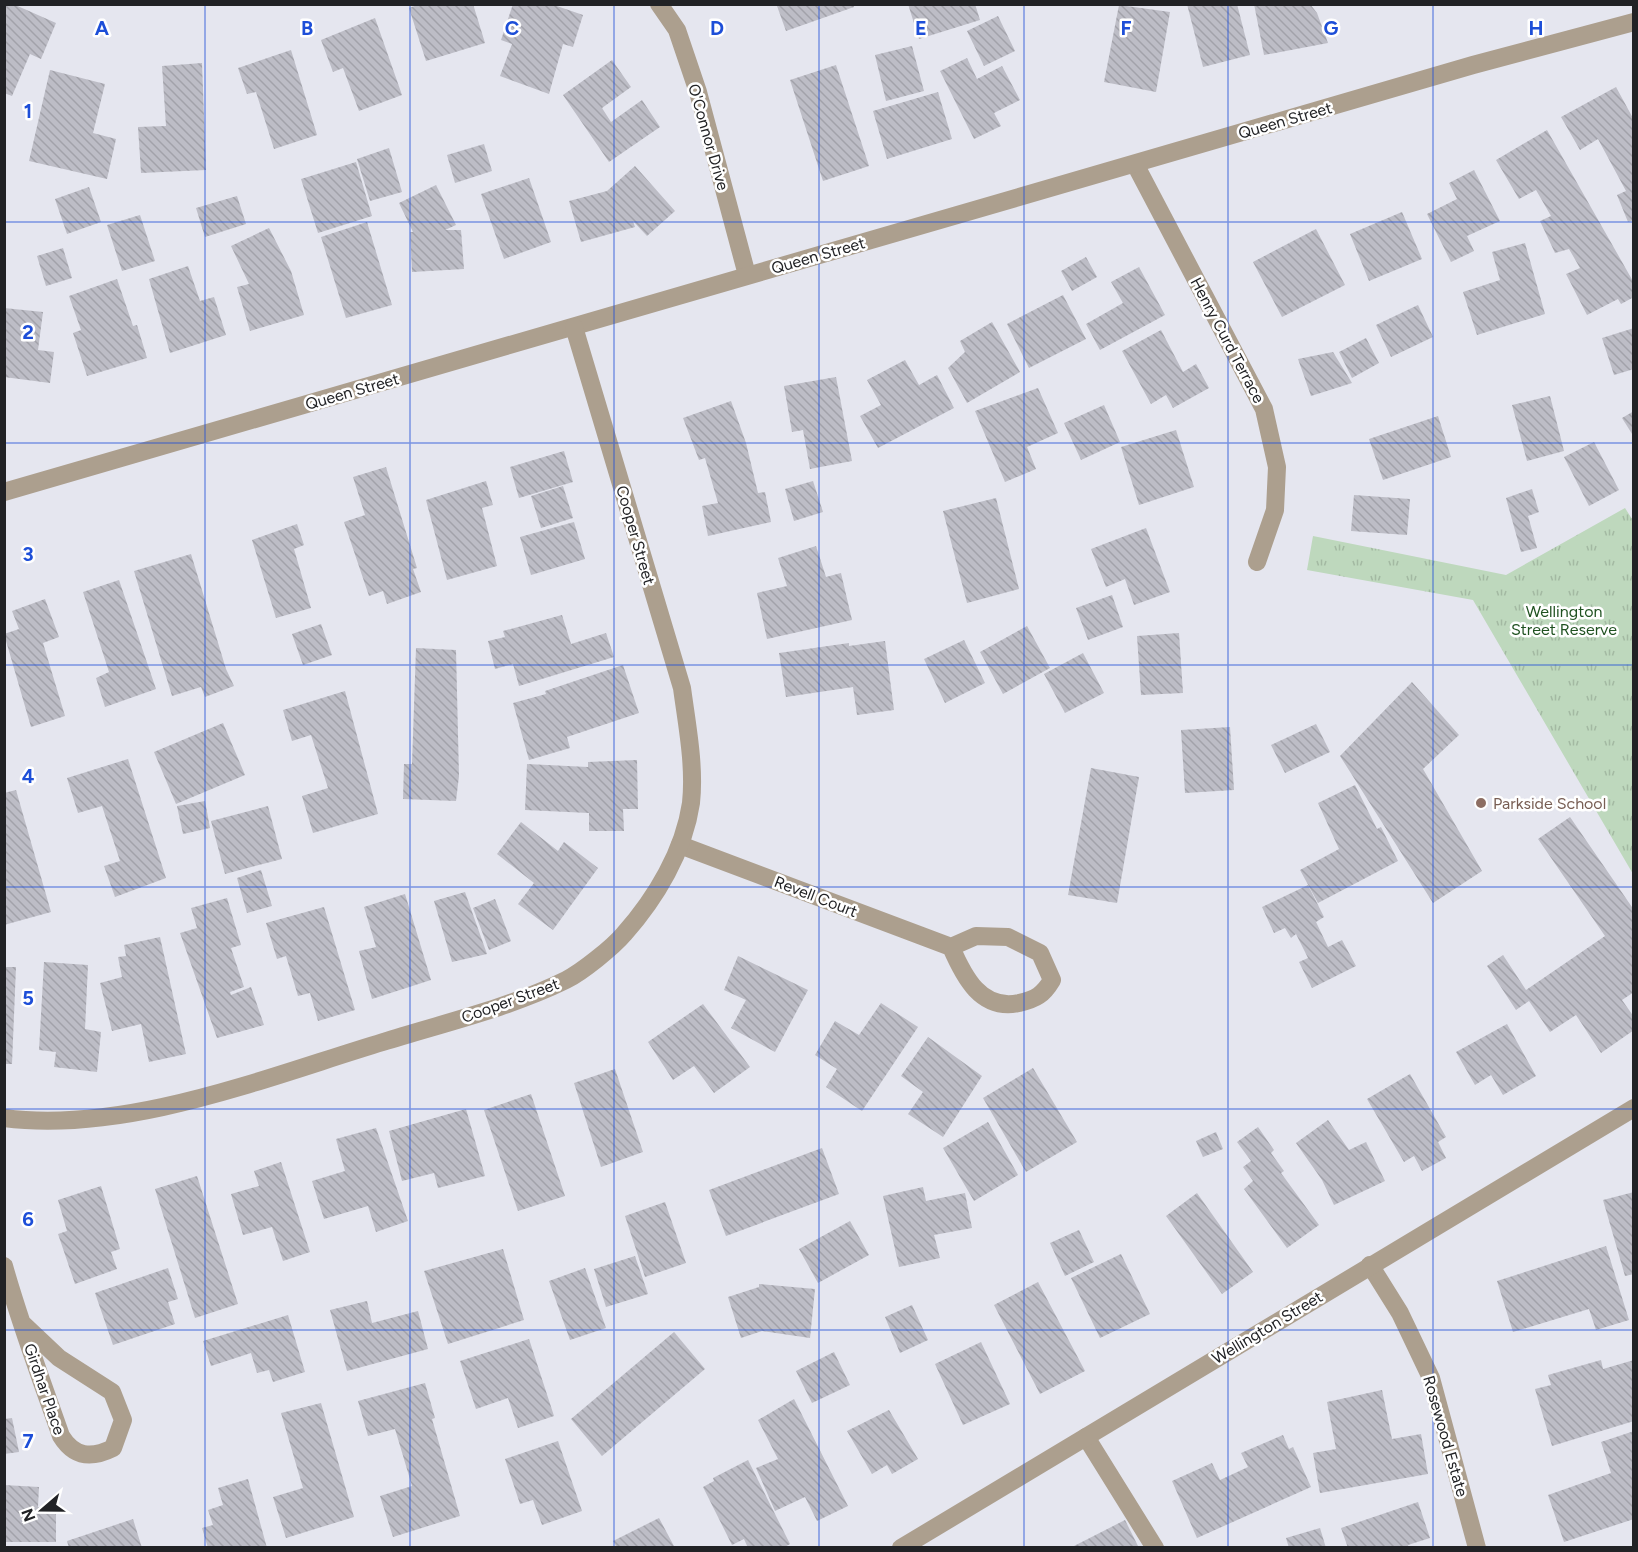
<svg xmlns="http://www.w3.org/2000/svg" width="1638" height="1552" font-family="Figtree,sans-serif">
  <defs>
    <pattern id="park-tufts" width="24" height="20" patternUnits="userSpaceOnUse" patternTransform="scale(1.5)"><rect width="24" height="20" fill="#bed8bd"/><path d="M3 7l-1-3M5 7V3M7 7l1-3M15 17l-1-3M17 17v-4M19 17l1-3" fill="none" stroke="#a3b9a2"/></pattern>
    <pattern id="building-back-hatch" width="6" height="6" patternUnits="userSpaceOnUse" patternTransform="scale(1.5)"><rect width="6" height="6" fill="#bdbdc6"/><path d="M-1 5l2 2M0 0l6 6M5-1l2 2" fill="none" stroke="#a2a2aa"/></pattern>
  </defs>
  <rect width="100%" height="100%" fill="#e5e6ef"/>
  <polygon fill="url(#park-tufts)" points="1625,508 1634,522 1633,874 1473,600 1307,570 1313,536 1506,575"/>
  <g fill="url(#building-back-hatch)">
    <polygon points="4,4 13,4 56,23 41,59 30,54 12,96 4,93"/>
    <polygon points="420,4 473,4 485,43 426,61 409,8"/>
    <polygon points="513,4 551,4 583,15 573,47 563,44 549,94 500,76 512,44 501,40"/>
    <polygon points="780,4 854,4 854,7 786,31 777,6"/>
    <polygon points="908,4 975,4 980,20 919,39"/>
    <polygon points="1187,4 1237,4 1250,55 1203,67"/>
    <polygon points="1254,4 1310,4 1317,13 1328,43 1264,55"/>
    <polygon points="1119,5 1170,12 1156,92 1104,82"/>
    <polygon points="998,16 1015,51 984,66 967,31"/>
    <polygon points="375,18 402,95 359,111 343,68 333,72 321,40"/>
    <polygon points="912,46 924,91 886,101 875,55"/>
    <polygon points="291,50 317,135 274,149 256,92 247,94 238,68"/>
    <polygon points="967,58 977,79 1002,66 1020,100 994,113 1001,126 974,139 940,71"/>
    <polygon points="612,60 631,87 602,108 611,122 642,100 660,127 609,162 563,95"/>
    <polygon points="202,63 206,170 141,173 138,127 166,126 162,66"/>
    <polygon points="836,65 869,166 823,181 790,80"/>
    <polygon points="50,70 105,84 93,133 116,139 107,179 29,161"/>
    <polygon points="1616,87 1634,120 1634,220 1628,222 1617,195 1626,191 1598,139 1580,150 1561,117"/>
    <polygon points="938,92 952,139 887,159 873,111"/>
    <polygon points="1547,130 1634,283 1634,297 1621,304 1618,299 1587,315 1566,274 1580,268 1569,249 1555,253 1540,221 1551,216 1536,190 1519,199 1496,160"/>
    <polygon points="484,144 492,171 455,183 447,155"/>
    <polygon points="389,148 402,192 370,201 357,159"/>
    <polygon points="356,162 372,216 318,233 301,179"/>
    <polygon points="635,166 675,211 647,236 633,221 635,227 581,242 569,201 607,191"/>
    <polygon points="1474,170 1500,221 1467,236 1474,251 1451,262 1427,214 1457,199 1449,183"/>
    <polygon points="529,178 551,242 504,259 481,194"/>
    <polygon points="436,185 456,225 445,230 461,230 464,269 412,272 410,232 413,232 399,203"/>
    <polygon points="89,187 101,222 67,234 55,199"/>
    <polygon points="237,196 246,224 205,237 196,208"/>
    <polygon points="1402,212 1422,259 1369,281 1350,234"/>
    <polygon points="140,215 155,261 122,271 107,225"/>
    <polygon points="367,222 392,305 346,318 321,237"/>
    <polygon points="269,228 291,271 304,315 250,331 237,287 249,284 231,246"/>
    <polygon points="1316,229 1345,285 1282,317 1253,262"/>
    <polygon points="1525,243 1545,314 1477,335 1463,292 1500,280 1492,252"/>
    <polygon points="63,248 72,278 46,286 37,256"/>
    <polygon points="1086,257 1097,277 1072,291 1061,271"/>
    <polygon points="188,266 200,301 214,297 226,335 170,353 149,279"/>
    <polygon points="1139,267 1165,315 1100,350 1086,324 1123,303 1111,282"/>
    <polygon points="117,279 133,326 137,325 147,358 87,376 73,333 81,330 69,296"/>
    <polygon points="1063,295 1086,339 1029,368 1007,324"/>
    <polygon points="1418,305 1433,337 1391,357 1376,325"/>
    <polygon points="4,308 43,312 38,350 54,352 50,383 4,377"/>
    <polygon points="992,322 1020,372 967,403 948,368 965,352 960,341"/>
    <polygon points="1634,328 1634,369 1614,375 1602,338"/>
    <polygon points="1161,330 1183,372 1196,364 1209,388 1173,408 1166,395 1151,404 1122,351"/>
    <polygon points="1366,338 1379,363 1352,378 1339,352"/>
    <polygon points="1333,352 1352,383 1311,396 1298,359"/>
    <polygon points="905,360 919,385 937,375 954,408 878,448 860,416 881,405 867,380"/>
    <polygon points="836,377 852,461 810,469 803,430 792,432 784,386"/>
    <polygon points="1038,388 1058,433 1027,447 1036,469 1005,482 975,411"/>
    <polygon points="1550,396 1564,451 1527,461 1512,405"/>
    <polygon points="731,401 746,443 758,493 765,492 771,522 708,536 702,506 718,503 705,458 699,460 683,418"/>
    <polygon points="1104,405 1120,442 1081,460 1064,423"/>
    <polygon points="1634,411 1634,437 1622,418"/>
    <polygon points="1438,416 1451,457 1383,480 1369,439"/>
    <polygon points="1176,430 1194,487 1139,505 1121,447"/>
    <polygon points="1594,442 1619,490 1589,506 1564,457"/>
    <polygon points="564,451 573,482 519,498 510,467"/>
    <polygon points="386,467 417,568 413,569 421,592 387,604 383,591 369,596 344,522 365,515 353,477"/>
    <polygon points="486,481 493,505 482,508 497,566 447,580 426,500"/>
    <polygon points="813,481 823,512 794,521 785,489"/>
    <polygon points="563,486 573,518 541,528 531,496"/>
    <polygon points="1532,489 1539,512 1528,516 1537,548 1521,552 1506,498"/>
    <polygon points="1354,495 1410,499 1407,535 1351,531"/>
    <polygon points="996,498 1019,589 967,603 943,511"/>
    <polygon points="574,522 585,559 531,575 520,537"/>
    <polygon points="297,524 304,545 294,549 311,608 276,618 252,540"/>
    <polygon points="1146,528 1170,592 1134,605 1125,579 1106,587 1091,549"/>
    <polygon points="816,546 826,577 841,573 852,620 767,639 757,593 787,586 778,558"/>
    <polygon points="191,554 226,669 234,686 205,697 201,687 172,696 134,571"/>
    <polygon points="119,580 156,689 105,707 96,678 109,672 83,592"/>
    <polygon points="1112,595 1123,627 1088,640 1076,608"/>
    <polygon points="45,599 59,637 43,643 65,716 31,727 4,634 19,629 12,611"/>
    <polygon points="562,615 571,644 606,633 614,657 519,686 513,664 495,669 488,641 505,637 503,631"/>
    <polygon points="321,624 332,655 303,665 292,634"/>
    <polygon points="1027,626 1050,668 1003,694 980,652"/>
    <polygon points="1179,633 1183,693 1141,695 1137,636"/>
    <polygon points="964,640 985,683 945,703 924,659"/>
    <polygon points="885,641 894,710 857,715 853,687 786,697 779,653 849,643 849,646"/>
    <polygon points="416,648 456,650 459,776 456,801 403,799 404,764 412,764"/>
    <polygon points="1083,653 1104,693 1065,713 1044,674"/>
    <polygon points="623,665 639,713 567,737 570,748 529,760 513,703 546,694 545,691"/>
    <polygon points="1412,682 1459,735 1423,769 1482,871 1433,903 1340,756"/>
    <polygon points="345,691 378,814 313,833 302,796 328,788 311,735 292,741 283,710"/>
    <polygon points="223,723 245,775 176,804 154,752"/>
    <polygon points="1316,724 1330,752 1285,773 1271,745"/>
    <polygon points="1230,727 1234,790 1185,793 1181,730"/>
    <polygon points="128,759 166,878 115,897 104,866 120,861 102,806 78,813 67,778"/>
    <polygon points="637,760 638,809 623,809 624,831 589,831 589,813 525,810 527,764 588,767 588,762"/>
    <polygon points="1091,768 1139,777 1117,903 1068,895"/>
    <polygon points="1355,785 1377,829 1381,827 1398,861 1318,903 1300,870 1339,849 1318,803"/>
    <polygon points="16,790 51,912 4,925 4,793"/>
    <polygon points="205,801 210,828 183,834 177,806"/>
    <polygon points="268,806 282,859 225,874 211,821"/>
    <polygon points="1570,817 1634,910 1634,992 1622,1000 1634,1017 1634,1030 1601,1053 1576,1015 1550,1032 1529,1001 1516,1010 1487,966 1503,955 1526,990 1605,936 1538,839"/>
    <polygon points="521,822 558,851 564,842 598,868 553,930 518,904 534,883 497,854"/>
    <polygon points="261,870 272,906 247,913 237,878"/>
    <polygon points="1308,885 1324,917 1316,922 1328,947 1342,940 1356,966 1312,988 1299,962 1308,958 1296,934 1291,938 1285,928 1274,933 1262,907"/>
    <polygon points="465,892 487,954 452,962 434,901"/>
    <polygon points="405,894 431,980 372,999 359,951 376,947 364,907"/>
    <polygon points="227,898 241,945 231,948 244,987 230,992 231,995 251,987 264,1025 217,1038 180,933 197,928 191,908"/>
    <polygon points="495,899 511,941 489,950 473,908"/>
    <polygon points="324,907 355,1010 318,1021 310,993 298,996 286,956 277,959 266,923"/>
    <polygon points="160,937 186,1054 149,1062 141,1024 112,1031 100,983 122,977 118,957 126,956 124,945"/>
    <polygon points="738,956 808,990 775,1052 731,1028 746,1000 724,990"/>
    <polygon points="44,962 88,965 85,1029 101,1032 97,1072 54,1067 56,1052 39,1050"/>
    <polygon points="4,967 16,967 12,1064 4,1064"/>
    <polygon points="881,1003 918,1027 862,1111 826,1087 837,1069 815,1055 835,1021 859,1035"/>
    <polygon points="703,1004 750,1067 714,1093 694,1066 673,1080 648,1042"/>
    <polygon points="1507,1024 1536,1076 1503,1095 1491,1075 1475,1085 1456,1052"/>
    <polygon points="928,1037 982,1076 943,1137 908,1114 923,1092 901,1076"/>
    <polygon points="1033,1068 1077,1142 1026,1172 983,1098"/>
    <polygon points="615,1069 643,1152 601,1167 574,1083"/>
    <polygon points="1410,1074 1446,1137 1438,1142 1446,1158 1422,1171 1414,1156 1404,1162 1367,1099"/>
    <polygon points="531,1094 565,1196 518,1211 484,1110"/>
    <polygon points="466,1109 485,1176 438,1188 434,1173 402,1181 389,1131"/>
    <polygon points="1328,1120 1349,1150 1366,1142 1385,1181 1334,1205 1322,1180 1296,1143"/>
    <polygon points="988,1122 1018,1175 974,1201 943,1148"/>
    <polygon points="1258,1127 1274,1150 1271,1153 1284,1171 1281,1173 1319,1225 1287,1248 1244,1189 1253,1181 1243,1167 1251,1161 1237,1142"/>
    <polygon points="376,1128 408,1221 376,1232 368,1206 324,1219 312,1181 345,1171 336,1139"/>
    <polygon points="1216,1132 1223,1149 1203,1157 1196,1141"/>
    <polygon points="822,1148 839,1194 726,1236 709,1190"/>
    <polygon points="281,1162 310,1252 283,1261 272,1227 243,1235 231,1194 259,1186 254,1171"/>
    <polygon points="197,1176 238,1304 195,1318 155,1189"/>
    <polygon points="101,1186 120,1249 111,1252 117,1269 75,1284 58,1234 67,1231 58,1200"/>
    <polygon points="923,1187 926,1201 965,1193 972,1228 934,1235 940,1258 899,1267 883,1196"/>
    <polygon points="1634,1192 1634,1274 1625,1276 1603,1200"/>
    <polygon points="1197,1193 1253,1272 1222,1294 1166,1216"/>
    <polygon points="665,1202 686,1263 645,1277 625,1216"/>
    <polygon points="850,1221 869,1255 818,1283 799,1249"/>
    <polygon points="1079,1230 1094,1262 1065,1276 1050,1243"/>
    <polygon points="1606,1246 1629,1320 1596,1330 1589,1309 1513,1332 1497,1281"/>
    <polygon points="503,1249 524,1320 448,1344 424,1271"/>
    <polygon points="1121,1254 1150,1314 1100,1338 1071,1278"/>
    <polygon points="635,1256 648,1294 606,1307 594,1269"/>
    <polygon points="168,1268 178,1299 168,1302 175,1324 113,1345 95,1293"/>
    <polygon points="585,1268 606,1328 570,1340 549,1281"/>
    <polygon points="1038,1282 1085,1371 1040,1394 994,1305"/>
    <polygon points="759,1284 815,1289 810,1338 762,1331 741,1338 728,1297 759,1287"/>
    <polygon points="367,1301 372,1323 418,1311 428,1349 347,1371 330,1310"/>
    <polygon points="912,1305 928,1340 900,1353 885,1317"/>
    <polygon points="288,1315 305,1372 273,1382 269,1370 257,1373 251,1353 211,1366 203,1341"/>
    <polygon points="674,1332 705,1369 602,1456 571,1419"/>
    <polygon points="529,1339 554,1416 518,1428 508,1398 476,1409 460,1361"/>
    <polygon points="981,1342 1010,1404 963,1425 935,1364"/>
    <polygon points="834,1352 850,1385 812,1403 796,1371"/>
    <polygon points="1601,1360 1603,1369 1634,1360 1634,1421 1552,1446 1535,1389 1551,1385 1548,1375"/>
    <polygon points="425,1383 435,1418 432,1419 460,1516 393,1537 380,1496 412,1486 395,1429 368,1436 358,1401"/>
    <polygon points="1382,1390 1392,1439 1421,1434 1428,1474 1320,1493 1313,1453 1336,1449 1327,1402"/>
    <polygon points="794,1399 848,1506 817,1521 805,1497 775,1511 756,1468 778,1459 758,1420"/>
    <polygon points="321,1403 354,1517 286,1538 273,1497 303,1488 281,1413"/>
    <polygon points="889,1410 918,1459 892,1474 887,1465 872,1474 847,1431"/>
    <polygon points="12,1418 19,1452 4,1454 4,1419"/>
    <polygon points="1634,1431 1634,1519 1564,1542 1548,1495 1611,1473 1601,1442"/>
    <polygon points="1283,1435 1289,1449 1293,1447 1311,1487 1197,1538 1172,1481 1212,1463 1220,1480 1248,1467 1241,1453"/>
    <polygon points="558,1441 582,1511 542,1525 533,1500 520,1504 505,1459"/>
    <polygon points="748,1460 790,1544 783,1548 748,1548 744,1539 732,1545 703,1487 714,1481 713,1478"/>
    <polygon points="248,1479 267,1548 208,1548 202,1528 213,1525 208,1510 223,1505 218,1488"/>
    <polygon points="4,1485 39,1487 38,1507 56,1507 56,1542 4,1542"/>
    <polygon points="1418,1502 1430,1538 1408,1545 1409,1548 1348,1548 1341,1528"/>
    <polygon points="659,1518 675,1548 617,1548 613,1541"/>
    <polygon points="133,1519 142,1548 69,1548 67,1541"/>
    <polygon points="1125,1520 1139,1548 1075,1548 1074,1546"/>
    <polygon points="1320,1528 1326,1548 1289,1548 1286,1538"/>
  </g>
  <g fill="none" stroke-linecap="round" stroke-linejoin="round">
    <g stroke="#ac9f8e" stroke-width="18">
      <polyline points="659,4 677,30 698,92 747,275"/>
      <polyline points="1135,164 1264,409 1277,467 1275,510 1257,562"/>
      <polyline points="4,492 1473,65 1634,22"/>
      <path d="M 680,845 L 951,947 L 976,936 L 1008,937 L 1040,953 L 1052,980 C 1043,995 1036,999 1019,1003 C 981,1011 964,977 951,947"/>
      <path d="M 4,1118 C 126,1134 267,1077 383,1042 C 444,1023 509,1008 566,980 C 582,972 613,947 624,934 C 656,898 684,851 691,803 C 695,766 687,725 682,688 L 574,327"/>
      <polyline points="1370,1265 1400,1313 1431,1378 1477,1548"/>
      <path d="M 4,1266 C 20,1323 41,1379 61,1436 C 74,1457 91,1459 113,1448 L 123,1420 L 112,1392 L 59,1358 L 23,1324"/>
      <polyline points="1086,1437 1155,1548"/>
      <polyline points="901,1548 1634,1108"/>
    </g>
  </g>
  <path fill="none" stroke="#1d4ed8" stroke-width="1.5" stroke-opacity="0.55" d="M 205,4 L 205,1548M 410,4 L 410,1548M 614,4 L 614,1548M 819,4 L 819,1548M 1024,4 L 1024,1548M 1228,4 L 1228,1548M 1433,4 L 1433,1548M 4,222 L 1634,222M 4,443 L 1634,443M 4,665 L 1634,665M 4,887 L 1634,887M 4,1109 L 1634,1109M 4,1330 L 1634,1330"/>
  <circle fill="#8d6e63" stroke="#fff" stroke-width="2" cx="1481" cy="803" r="6"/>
  <g text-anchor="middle" stroke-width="5" stroke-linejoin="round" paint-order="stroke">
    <g font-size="16" fill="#212225" stroke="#fff">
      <text transform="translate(1285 120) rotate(-16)" y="6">Queen Street</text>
      <text transform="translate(709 137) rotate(74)" y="6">O'Connor Drive</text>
      <text transform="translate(818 255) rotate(-16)" y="6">Queen Street</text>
      <text transform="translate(1228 340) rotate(62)" y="6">Henry Curd Terrace</text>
      <text transform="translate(352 391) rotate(-16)" y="6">Queen Street</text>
      <text transform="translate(636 535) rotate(74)" y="6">Cooper Street</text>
      <text transform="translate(816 896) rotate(21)" y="6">Revell Court</text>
      <text transform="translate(510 1000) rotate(-20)" y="6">Cooper Street</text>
      <text transform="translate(1267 1327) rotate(-31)" y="6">Wellington Street</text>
      <text transform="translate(45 1389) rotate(71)" y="6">Girdhar Place</text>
      <text transform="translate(1446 1436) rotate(74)" y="6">Rosewood Estate</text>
    </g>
    <g font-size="16" fill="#205221" stroke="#fff">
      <text x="1564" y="617">Wellington<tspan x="1564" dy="18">Street Reserve</tspan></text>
    </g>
    <g font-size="16" fill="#785e54" stroke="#fff" text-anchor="start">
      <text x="1493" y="809">Parkside School</text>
    </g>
  </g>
  <g font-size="20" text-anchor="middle" font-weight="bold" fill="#1d4ed8" stroke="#fff" stroke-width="5" stroke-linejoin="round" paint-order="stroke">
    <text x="102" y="35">A</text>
    <text x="307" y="35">B</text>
    <text x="512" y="35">C</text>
    <text x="717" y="35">D</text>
    <text x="921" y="35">E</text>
    <text x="1126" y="35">F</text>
    <text x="1331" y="35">G</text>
    <text x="1536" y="35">H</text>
    <text x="28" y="118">1</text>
    <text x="28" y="339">2</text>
    <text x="28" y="561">3</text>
    <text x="28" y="783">4</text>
    <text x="28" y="1005">5</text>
    <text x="28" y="1226">6</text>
    <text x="28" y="1448">7</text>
  </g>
  <rect width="1638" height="1552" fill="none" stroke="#212225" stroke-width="12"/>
  <g transform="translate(42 1510) rotate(250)" stroke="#ffffff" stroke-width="4.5" paint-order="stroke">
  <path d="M0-4.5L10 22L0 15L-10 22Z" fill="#212225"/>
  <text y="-9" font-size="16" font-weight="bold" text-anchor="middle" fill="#212225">N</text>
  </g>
</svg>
